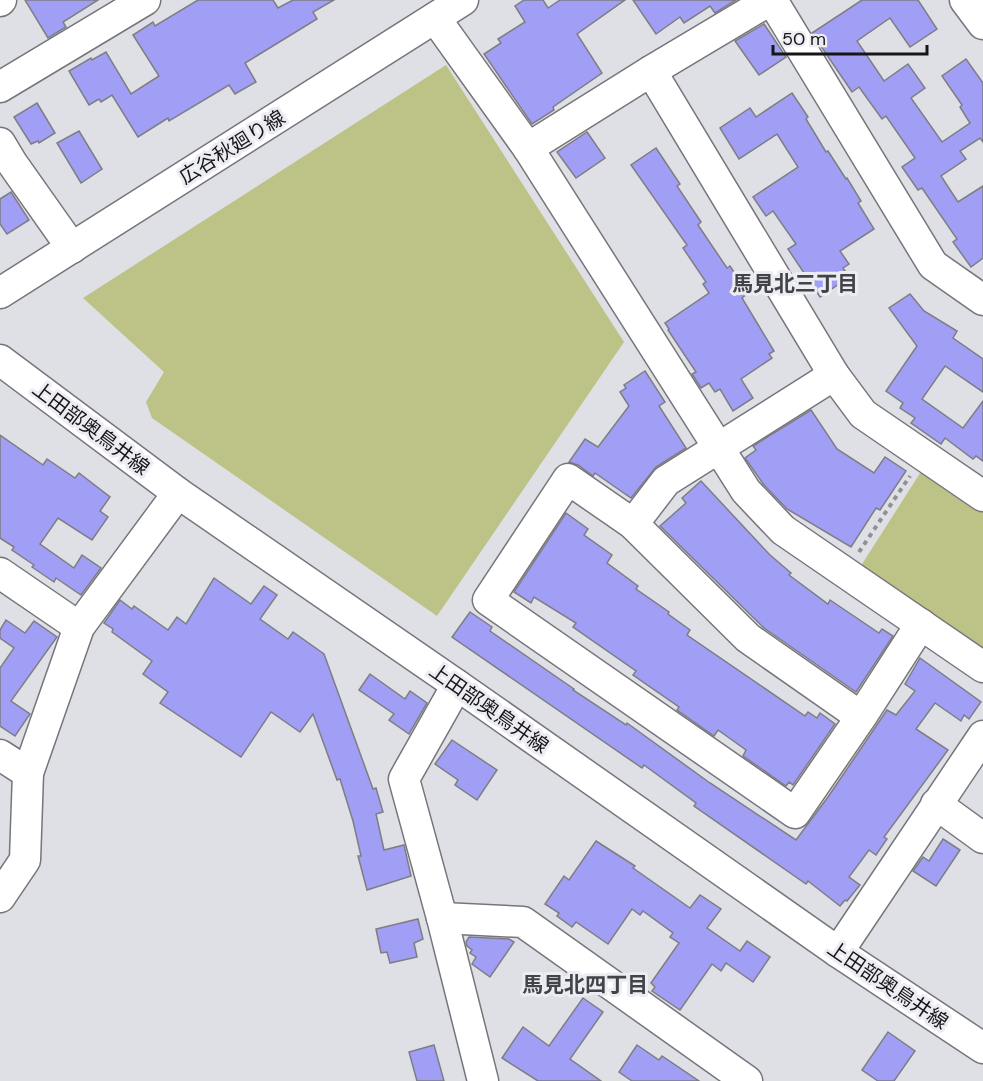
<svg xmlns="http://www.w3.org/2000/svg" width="983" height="1081" font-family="'DM Sans','Noto Sans JP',sans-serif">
  <rect width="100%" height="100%" fill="#dfdfe6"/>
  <g fill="#bdc386">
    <polygon points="446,65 624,342 437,616 152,418 146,402 164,372 83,298"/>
    <polygon points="924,467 983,507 983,659 857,572"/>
  </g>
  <g fill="#a19ff5" stroke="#7d7d83" stroke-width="1.5">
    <polygon points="25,0 98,0 63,22 66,27 48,38"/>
    <polygon points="198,0 273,0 278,8 293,0 334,0 313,12 317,19 245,63 256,82 235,94 229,85 169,121 168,118 138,137 112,95 101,102 99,99 89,105 69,71 91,58 92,60 106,52 131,94 159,76 133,35 153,22 155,26"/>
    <polygon points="524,0 543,0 548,8 560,0 625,0 577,34 602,73 553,107 554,110 532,124 484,54 501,43 498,39 525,22 515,6"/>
    <polygon points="633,0 736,0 715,13 710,6 684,23 680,17 656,34"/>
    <polygon points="862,0 918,0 937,29 910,47 890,18 857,41 884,81 908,64 925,88 911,98 942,142 970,123 960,107 962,105 942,76 966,59 983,83 983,142 980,138 960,151 966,159 941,176 958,202 983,186 983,258 971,267 953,242 957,239 922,188 918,190 902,167 915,158 886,116 882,119 859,87 852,92 812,33"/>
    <polygon points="764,24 786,57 759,75 735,41"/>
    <polygon points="792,93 808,117 806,119 826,152 828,151 846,179 847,178 861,201 858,203 874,229 840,251 849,264 843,268 849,277 820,297 788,249 796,244 773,211 766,216 753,197 798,167 777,134 739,159 720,128 750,108 756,117"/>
    <polygon points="37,103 55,133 39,143 38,141 31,144 14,117"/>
    <polygon points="79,131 102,169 81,183 57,143"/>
    <polygon points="587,132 605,158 576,178 557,152"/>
    <polygon points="656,148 680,184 677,186 701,222 698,225 727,268 730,266 748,293 742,298 774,351 769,354 772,358 741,379 753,398 733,411 720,389 715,392 709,383 701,388 692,374 696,372 668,330 669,329 665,323 709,293 703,284 706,282 683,248 687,245 631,165"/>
    <polygon points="11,192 29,220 7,234 0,224 0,199"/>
    <polygon points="910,294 924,311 957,331 953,338 983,359 983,392 945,366 922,399 963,428 983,401 983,461 976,456 973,459 945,438 941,444 911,423 915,418 900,408 903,403 886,391 917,346 889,308"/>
    <polygon points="645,371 665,402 659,406 686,448 656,467 631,498 595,473 593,476 578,465 569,462 585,439 598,447 629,406 620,392 626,388 624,385"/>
    <polygon points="811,410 837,449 874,473 885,457 906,471 880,510 876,508 851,547 787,509 764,485 745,458 756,450 753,446"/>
    <polygon points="0,435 43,465 47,459 75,478 79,473 110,497 100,511 108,517 92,540 58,518 40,544 74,568 82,555 101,568 81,595 56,578 54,582 32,567 34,565 12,550 14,547 0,538"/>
    <polygon points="701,481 769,554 791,573 789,575 828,604 830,600 879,633 882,629 893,636 856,692 764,628 660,526 686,503 682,498"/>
    <polygon points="566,513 588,529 584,535 612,555 607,563 638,586 636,589 669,612 668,614 690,630 687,635 805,716 808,712 817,718 820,713 835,724 793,785 789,782 786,786 743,756 746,750 718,730 714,736 677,710 679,707 633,675 636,671 573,627 576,623 534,597 531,603 514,592"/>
    <polygon points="214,578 251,604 264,586 277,595 260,619 288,639 293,632 324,654 373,789 376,788 383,812 376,814 384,850 404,845 411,876 367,890 358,856 361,856 353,821 340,779 337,780 313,714 300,732 271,712 241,757 160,703 168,692 143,674 152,661 112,632 113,629 104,623 120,600 132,609 134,606 168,630 177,617 186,624"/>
    <polygon points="470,612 492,627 490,631 574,689 573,690 626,725 627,723 710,783 796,840 828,797 887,710 896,715 915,691 905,684 920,658 981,702 969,719 964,715 961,721 935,703 916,729 948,750 884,837 887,839 876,855 869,850 849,877 860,885 847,901 845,900 840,906 808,881 806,884 694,806 696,803 644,765 642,768 452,637"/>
    <polygon points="6,620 25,633 34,621 57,637 11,701 30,714 15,736 0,726 0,668 14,648 0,638 0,630"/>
    <polygon points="370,674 405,699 410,691 427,703 409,734 389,720 394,714 359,690"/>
    <polygon points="452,740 497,770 477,800 455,785 458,780 435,764"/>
    <polygon points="943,839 960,850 936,886 913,871 923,857 929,861"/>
    <polygon points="596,841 635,866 633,868 690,908 700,895 721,909 707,928 740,951 747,941 770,957 753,982 726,963 721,971 712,964 680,1010 652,991 655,987 651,983 679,943 670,937 673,933 643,911 640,915 632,909 608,944 576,922 572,927 557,916 559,913 545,904 564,876 569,880"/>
    <polygon points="418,919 423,939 414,943 417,957 390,963 387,952 381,953 376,929"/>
    <polygon points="469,937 509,939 514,942 490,977 472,964 476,957 470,953 472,950 467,946 466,942"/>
    <polygon points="583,998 603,1012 570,1059 601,1081 538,1081 502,1058 523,1027 549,1046"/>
    <polygon points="888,1032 915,1051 894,1081 878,1081 862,1070"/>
    <polygon points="434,1045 444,1081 417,1081 409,1052"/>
    <polygon points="637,1045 659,1060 662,1056 699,1081 632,1081 619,1072"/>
  </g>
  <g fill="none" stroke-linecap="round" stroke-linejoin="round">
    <defs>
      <g id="minor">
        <polyline points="772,0 933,265 983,300"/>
        <polyline points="965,0 983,24"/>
        <polyline points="0,1 1,0"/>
        <polyline points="435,18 528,148 746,491 783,530 983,667"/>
        <polyline points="651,71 834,375 863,414 983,496"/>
        <polyline points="0,87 145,0"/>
        <polyline points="0,143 12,163 72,248"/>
        <polyline points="528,148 651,71 770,0"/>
        <polyline points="0,293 463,0"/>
        <polyline points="0,360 178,493 457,685 838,952 983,1048"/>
        <polyline points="633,524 666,481 834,375"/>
        <polyline points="0,573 79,627"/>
        <polyline points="457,685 404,779 442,918 483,1081"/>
        <polyline points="861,717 748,638 633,524 568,479 488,600 795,813 861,717 921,624"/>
        <polyline points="0,755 28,773"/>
        <polyline points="936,804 983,838"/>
        <polyline points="0,897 25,860 28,773 79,627 178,493"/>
        <polyline points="442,918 523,922 747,1081"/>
        <polyline points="838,952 983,736"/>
      </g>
    </defs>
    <use href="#minor" stroke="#75757b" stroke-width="33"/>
    <polyline stroke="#909095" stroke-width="4" stroke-dasharray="4.5 4.5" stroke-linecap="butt" points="859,552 910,476"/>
    <use href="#minor" stroke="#fff" stroke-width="30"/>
  </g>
  <g text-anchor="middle" stroke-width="6" stroke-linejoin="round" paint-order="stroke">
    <g font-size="20" fill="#161618" stroke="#ececf3">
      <text transform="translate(232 147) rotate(-32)" y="7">広谷秋廻り線</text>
      <text transform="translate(91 428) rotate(37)" y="7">上田部奥鳥井線</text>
      <text transform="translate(489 708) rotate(35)" y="7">上田部奥鳥井線</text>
      <text transform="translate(888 985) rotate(34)" y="7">上田部奥鳥井線</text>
    </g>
    <g font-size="21" font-weight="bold" fill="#434449" stroke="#ececf3">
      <text x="795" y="291">馬見北三丁目</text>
      <text x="585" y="992">馬見北四丁目</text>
    </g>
  </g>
  <path d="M773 45v9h154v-9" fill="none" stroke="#161618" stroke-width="3"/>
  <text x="782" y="45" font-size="18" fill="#161618" stroke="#ececf3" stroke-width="4.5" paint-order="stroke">50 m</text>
</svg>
